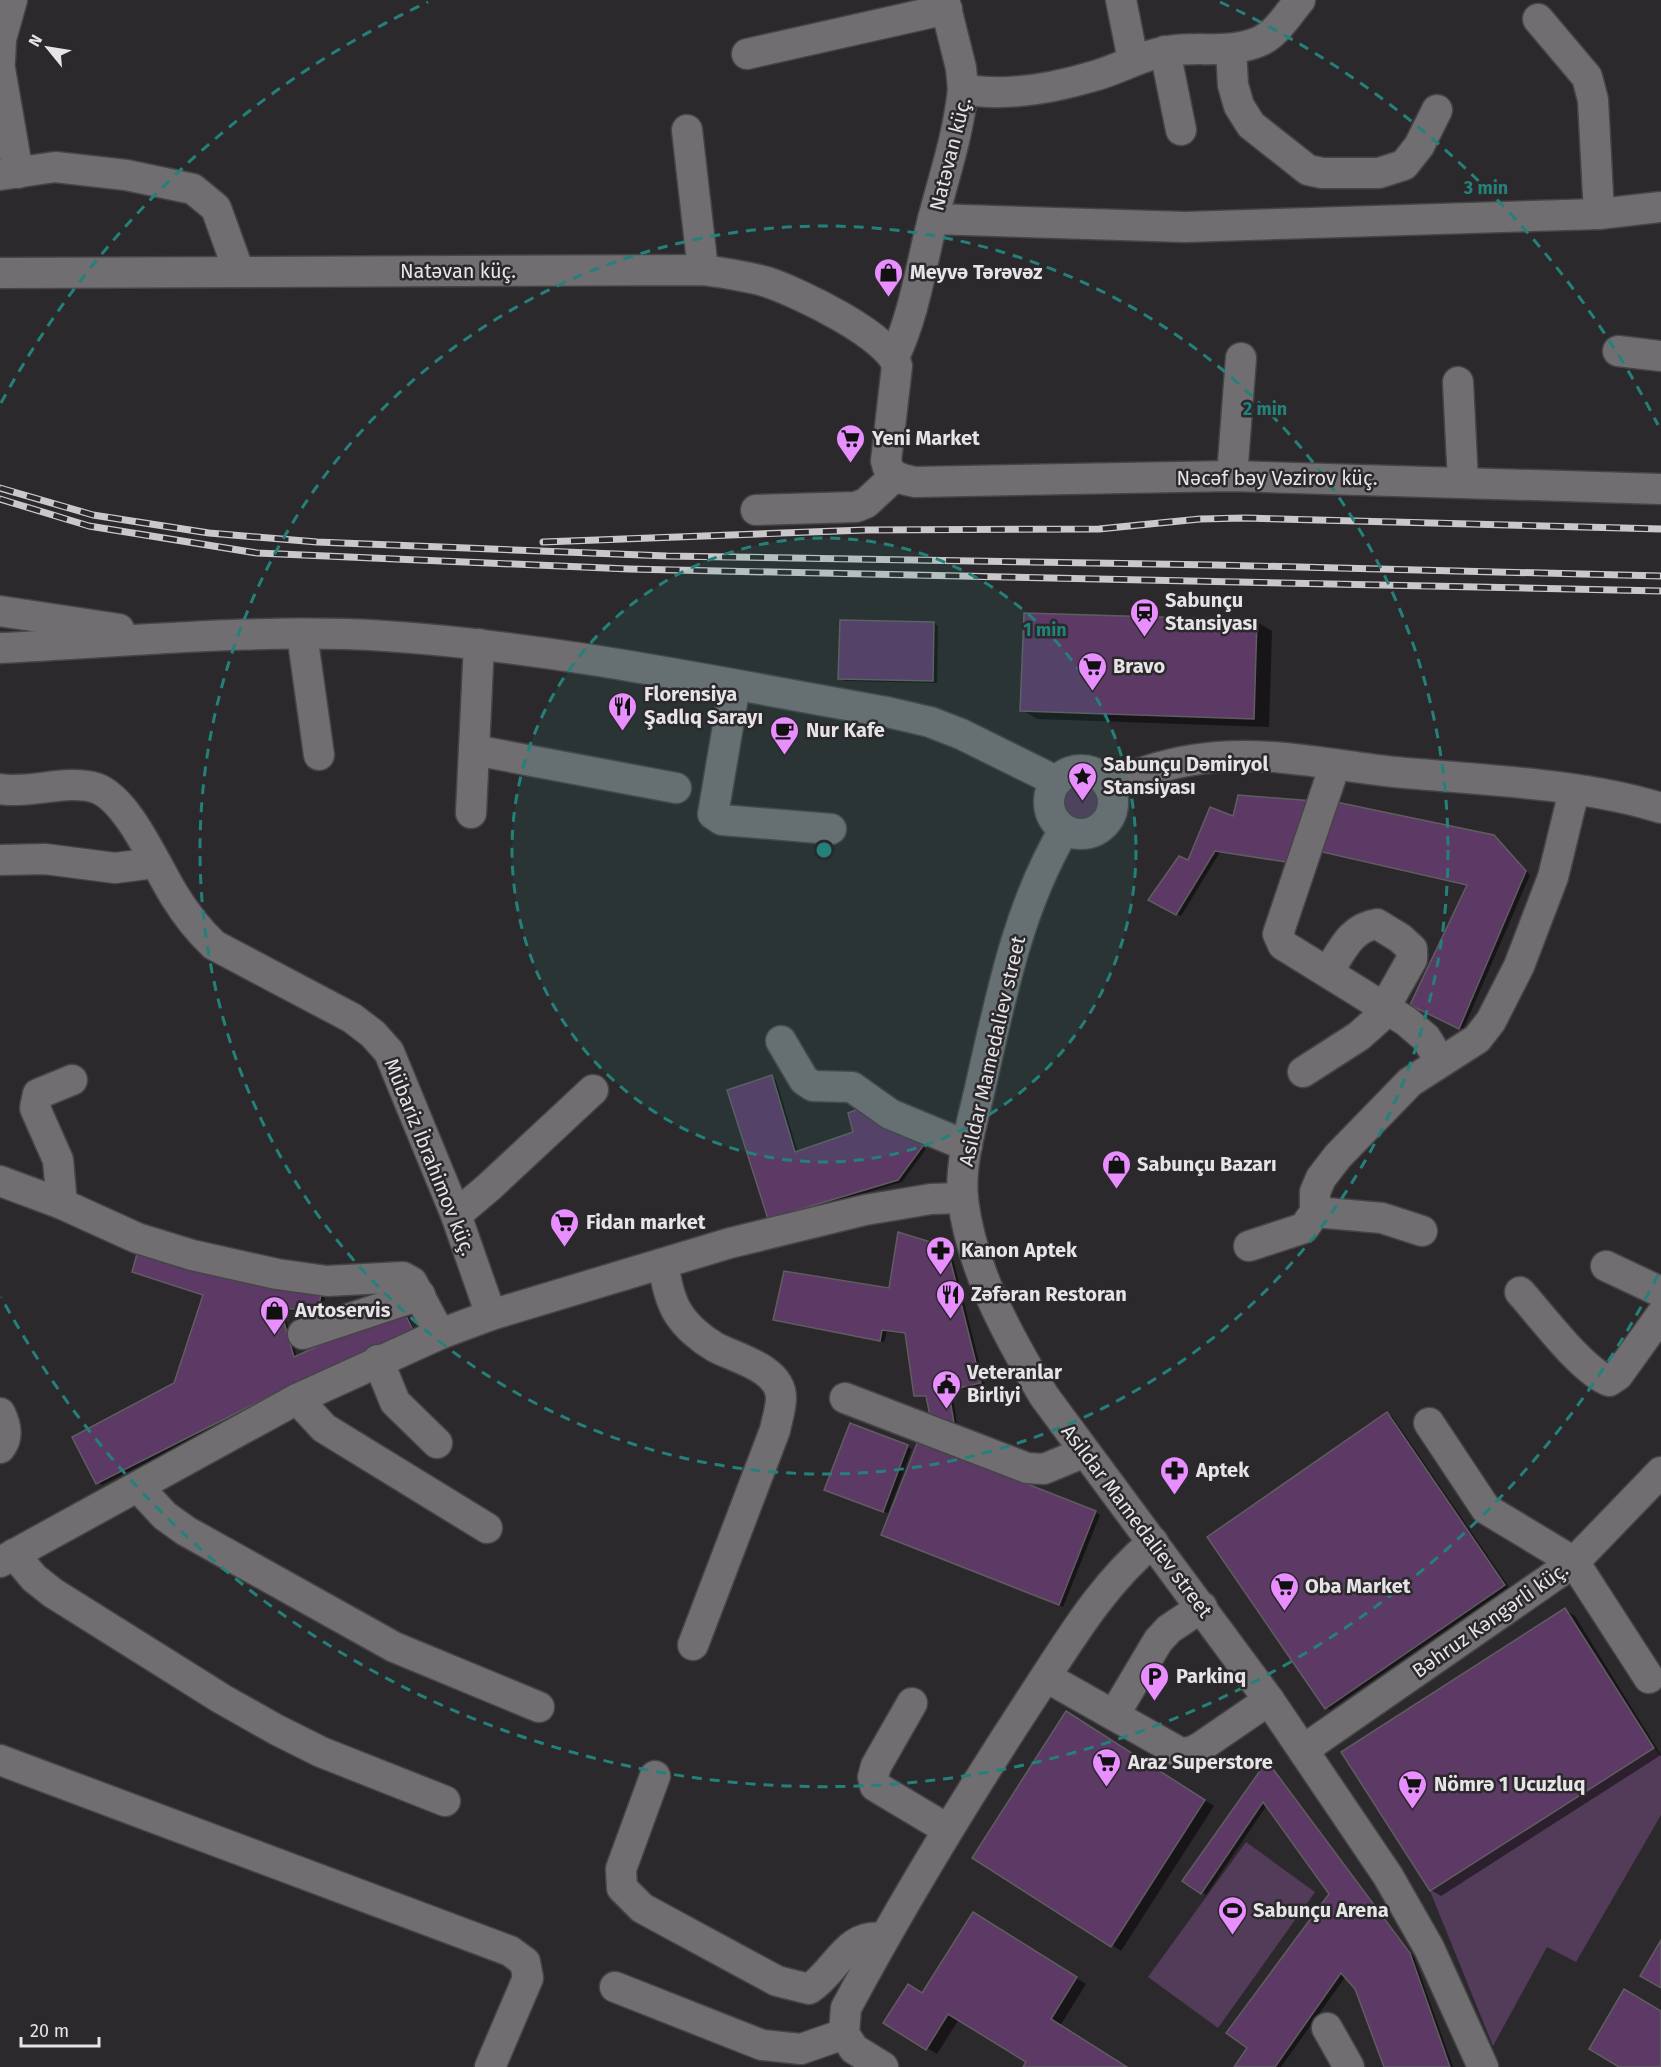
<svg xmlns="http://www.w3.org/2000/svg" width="1661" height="2067" font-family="'Fira Sans',sans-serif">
  <rect width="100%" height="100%" fill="#2c292c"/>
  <g fill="#533c59">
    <circle cx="1081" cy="801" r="19"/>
    <polygon points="1654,1748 1661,1756 1661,1815 1576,1962 1547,1947 1493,2046 1430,1891"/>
    <polygon points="1246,1842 1315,1892 1218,2028 1148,1977"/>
  </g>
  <g fill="#0007">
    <polygon points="1257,622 1272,631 1269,727 1037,719 1022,710"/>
    <polygon points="934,623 938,626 937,683 844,681 840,678"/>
    <polygon points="1211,809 1297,864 1220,852 1181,916 1150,900 1188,861"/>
    <polygon points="1494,836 1530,875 1463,1030 1412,1004 1468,885 1324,852"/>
    <polygon points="771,1077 776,1080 798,1153 855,1133 873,1110 926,1149 902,1182 774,1220"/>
    <polygon points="946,1248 951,1251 985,1385 965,1390 961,1387 958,1376 950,1378 958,1430 928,1398 915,1395 906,1334 887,1332 884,1342 775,1319 890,1290"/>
    <polygon points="134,1272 321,1295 325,1298 322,1312 283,1310 297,1357 406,1312 416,1333 301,1385 102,1485 98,1483 176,1384 205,1296"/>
    <polygon points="1388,1414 1392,1416 1509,1587 1330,1710 1326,1708"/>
    <polygon points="851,1425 912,1449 888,1513 831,1492"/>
    <polygon points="1095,1512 1100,1515 1063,1607 888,1537"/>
    <polygon points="1565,1610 1575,1616 1661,1755 1441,1896 1431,1890"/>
    <polygon points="1076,1718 1214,1806 1121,1951 1112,1945"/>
    <polygon points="1268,1763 1414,1957 1453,2067 1386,2067 1357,1988 1346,1976 1281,2067 1236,2067 1249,2048 1331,1894 1267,1805 1206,1895 1184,1880"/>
    <polygon points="983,1920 1086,1984 1060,2026 1125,2067 1024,2067 1028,2062 959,2019 937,2054 885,2023 923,1995"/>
  </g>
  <g fill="#5d3966" stroke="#605d60" stroke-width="1.5">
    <polygon points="1024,613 1257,620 1254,719 1020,711"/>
    <polygon points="840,620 934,622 933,681 838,679"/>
    <polygon points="1238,795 1313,801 1292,863 1215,851 1176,915 1148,900 1179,856 1188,860 1210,807 1233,816"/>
    <polygon points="1336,802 1494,835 1526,871 1459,1029 1410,1005 1467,885 1318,851"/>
    <polygon points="772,1075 795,1152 853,1132 848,1113 869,1105 923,1146 898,1180 768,1219 727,1090"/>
    <polygon points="898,1232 947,1247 981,1383 959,1388 956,1374 946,1376 955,1429 931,1421 926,1396 914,1396 905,1333 882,1330 880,1341 773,1320 784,1271 889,1288"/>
    <polygon points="138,1250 321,1294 318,1311 280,1308 294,1357 402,1308 413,1330 296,1383 96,1484 72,1437 174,1383 203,1295 132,1272"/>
    <polygon points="1387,1412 1505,1585 1325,1709 1207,1537"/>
    <polygon points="850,1423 908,1445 883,1512 824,1490"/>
    <polygon points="918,1441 1096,1511 1059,1605 881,1535"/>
    <polygon points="1565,1608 1654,1748 1430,1891 1341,1752"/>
    <polygon points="1066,1711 1205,1800 1111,1947 972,1858"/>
    <polygon points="1267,1761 1410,1953 1450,2067 1384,2067 1355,1989 1341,1973 1275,2067 1234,2067 1247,2048 1226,2033 1329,1894 1263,1802 1201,1894 1182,1881"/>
    <polygon points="973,1912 1077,1977 1051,2019 1127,2067 1023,2067 1026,2062 948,2014 926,2050 883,2023 908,1984 922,1993"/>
    <polygon points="1661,1940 1661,1988 1640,1976"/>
    <polygon points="1624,1989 1661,2011 1661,2067 1619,2067 1589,2049"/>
  </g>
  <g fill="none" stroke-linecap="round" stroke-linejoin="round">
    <defs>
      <g id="minor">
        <polyline points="944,0 961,68 963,89"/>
        <polyline points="1121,0 1133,60"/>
        <polyline points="1538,19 1587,77 1593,100 1599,214"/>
        <polyline points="1231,49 1233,85 1239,106 1251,125 1308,170 1322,173 1379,173 1404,165 1419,146 1437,110"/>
        <polyline points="1165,51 1181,130"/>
        <polyline points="747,54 947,9"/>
        <polyline points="0,61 1,39 12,0"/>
        <polyline points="0,69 18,173"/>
        <polyline points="687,130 703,270"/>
        <polyline points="0,175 55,167 126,175 193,189 216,208 239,272"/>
        <polyline points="933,219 1185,227 1599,214 1661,207"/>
        <path d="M 0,273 L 703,270 C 725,273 746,276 767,282 C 797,292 890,336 897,366 L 886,461 C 889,477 900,479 915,482 L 1232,476 L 1661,489"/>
        <polyline points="1618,351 1661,356"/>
        <path d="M 895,355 C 915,312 921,265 933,219 C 945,173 958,136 963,89 C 1004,97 1054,88 1094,76 C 1119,69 1142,55 1168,51 C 1198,46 1229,54 1258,42 C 1276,35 1288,14 1300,0"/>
        <polyline points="1458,382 1463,482"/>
        <polyline points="1232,476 1241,358"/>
        <polyline points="756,510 856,507 866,503 894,477"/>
        <polyline points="0,611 119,629"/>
        <polyline points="302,634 319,755"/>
        <path d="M 0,648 C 128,642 258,628 385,636 C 554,647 721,683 887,712 L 930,722 L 961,734 L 1056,781"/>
        <polyline points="735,685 713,814 722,820 831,829"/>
        <polyline points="474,750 676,788"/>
        <polyline points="1335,765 1278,934 1283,945 1406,1021 1426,1038 1440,1061"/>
        <circle cx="1081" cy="802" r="32"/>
        <path d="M 1109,786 C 1145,769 1179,760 1218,757 C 1276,752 1338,766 1395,772 C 1479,780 1582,783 1661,808"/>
        <path d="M 0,789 C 31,794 66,779 96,788 C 128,799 156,866 174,895 C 185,913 198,930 214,945 L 352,1018 L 373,1034 L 389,1052 L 456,1215 L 491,1315"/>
        <polyline points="471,813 479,644"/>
        <path d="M 1064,830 C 1018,908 1001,996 981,1084 C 973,1121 959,1162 963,1200 C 972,1271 1008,1336 1044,1396 L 1269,1700 L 1388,1876 L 1429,1948 L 1483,2067"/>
        <polyline points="0,860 45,859 115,868 155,863"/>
        <polyline points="781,1041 804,1080 813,1086 852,1087 890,1114 967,1146"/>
        <path d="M 1303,1072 L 1359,1036 L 1378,1019 L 1412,959 L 1412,949 L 1400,938 L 1377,924 C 1350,928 1342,951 1328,972"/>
        <polyline points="0,1181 62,1204 137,1238 192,1255 277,1274 327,1281 403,1277 412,1282 440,1334"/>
        <polyline points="62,1204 58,1160 35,1108 38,1094 72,1080"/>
        <polyline points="1315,1212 1382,1218 1422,1231"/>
        <polyline points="456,1215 489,1187 593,1090"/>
        <polyline points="1249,1246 1304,1228 1315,1212 1315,1192 1321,1178 1338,1156 1410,1082 1477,1039 1491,1021 1519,966 1553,877 1574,791"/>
        <path d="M 663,1264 C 666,1280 669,1298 678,1313 C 686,1326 701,1339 715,1347 C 735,1358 781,1368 781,1398 C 781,1408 777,1420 775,1430 L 693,1645"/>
        <polyline points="1606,1266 1661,1292"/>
        <path d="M 1520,1292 C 1541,1315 1582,1371 1609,1381 L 1618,1375 L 1661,1315"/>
        <polyline points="303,1334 420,1295"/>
        <polyline points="378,1360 395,1402 437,1443"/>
        <polyline points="845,1398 1027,1468 1044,1469 1085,1452"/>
        <polyline points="297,1399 324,1428 487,1528"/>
        <path d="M 0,1413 C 6,1425 9,1437 0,1448"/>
        <polyline points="1429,1423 1486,1509 1574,1562 1649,1678"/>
        <polyline points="138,1487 165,1516 186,1531 394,1647 539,1707"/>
        <polyline points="14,1554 34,1578 53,1593 222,1699 277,1730 321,1752 445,1801"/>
        <polyline points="0,1562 297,1399 440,1334 491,1315 730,1243 865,1210 931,1199 963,1198"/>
        <polyline points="1046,1677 1179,1752 1189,1753 1199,1748 1269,1700"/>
        <polyline points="912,1703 876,1766 873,1777 875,1786 947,1829"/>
        <polyline points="1114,1715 1158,1641 1169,1629 1202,1607"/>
        <polyline points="1303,1750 1574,1562 1661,1472"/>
        <polyline points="0,1760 510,1951 525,1962 528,1978 490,2067"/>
        <path d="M 655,1776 L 621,1869 L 622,1888 L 642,1908 L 777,1981 L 809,1989 C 838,1970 845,1933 884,1938"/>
        <polyline points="615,1987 762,2045 801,2049 844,2034"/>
        <polyline points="1327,2028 1349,2067"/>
        <path d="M 883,2067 L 854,2049 L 844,2034 L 846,2008 C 903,1902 965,1800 1031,1699 C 1068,1643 1101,1585 1153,1542"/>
      </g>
    </defs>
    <use href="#minor" stroke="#464446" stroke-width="33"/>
    <use href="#minor" stroke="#706e71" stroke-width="30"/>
    <defs>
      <g id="rail">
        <polyline points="0,488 93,515 209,533 317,542 667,556 1215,565 1661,576"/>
        <polyline points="0,499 89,526 257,553 629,569 1661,591"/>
        <polyline points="543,542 865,530 1099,529 1200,519 1245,518 1661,529"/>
      </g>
    </defs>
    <use href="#rail" stroke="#cac8ca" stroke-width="7"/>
    <use href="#rail" stroke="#2c292c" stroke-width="4.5" stroke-dasharray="14" stroke-linecap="butt"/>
  </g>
  <circle cx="824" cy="850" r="312" fill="#24817a" fill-opacity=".12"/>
  <g fill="none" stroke="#24817a" stroke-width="3" stroke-dasharray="10 8">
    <circle cx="824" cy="850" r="312"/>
    <circle cx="824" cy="850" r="624"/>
    <path d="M1658 1275A936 936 0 0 1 1 1297M1 403A936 936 0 0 1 428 2M1220 2A936 936 0 0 1 1658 425"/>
  </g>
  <defs>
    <symbol id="shop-pin" viewBox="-11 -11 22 30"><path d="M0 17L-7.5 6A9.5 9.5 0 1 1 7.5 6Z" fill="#e88eff" stroke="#2c292c"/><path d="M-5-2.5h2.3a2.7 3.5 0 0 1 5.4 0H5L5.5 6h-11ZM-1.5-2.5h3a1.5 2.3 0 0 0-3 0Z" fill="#111"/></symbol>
    <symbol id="supermarket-pin" viewBox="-11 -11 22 30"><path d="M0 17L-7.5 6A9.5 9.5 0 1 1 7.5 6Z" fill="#e88eff" stroke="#2c292c"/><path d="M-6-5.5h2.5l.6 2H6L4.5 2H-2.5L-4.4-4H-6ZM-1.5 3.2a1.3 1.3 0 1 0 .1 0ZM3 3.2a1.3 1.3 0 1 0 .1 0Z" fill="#111"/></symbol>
    <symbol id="station-pin" viewBox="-11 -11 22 30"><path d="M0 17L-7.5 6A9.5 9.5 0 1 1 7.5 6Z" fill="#e88eff" stroke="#2c292c"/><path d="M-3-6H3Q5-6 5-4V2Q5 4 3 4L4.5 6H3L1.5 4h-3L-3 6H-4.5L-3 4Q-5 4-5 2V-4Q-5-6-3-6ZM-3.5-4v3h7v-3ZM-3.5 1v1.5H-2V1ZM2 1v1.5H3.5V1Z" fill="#111"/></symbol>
    <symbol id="restaurant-pin" viewBox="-11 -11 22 30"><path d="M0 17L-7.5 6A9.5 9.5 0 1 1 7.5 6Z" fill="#e88eff" stroke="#2c292c"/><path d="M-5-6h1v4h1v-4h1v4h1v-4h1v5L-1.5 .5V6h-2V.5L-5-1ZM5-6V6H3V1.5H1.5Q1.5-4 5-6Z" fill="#111"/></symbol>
    <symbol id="cafe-pin" viewBox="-11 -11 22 30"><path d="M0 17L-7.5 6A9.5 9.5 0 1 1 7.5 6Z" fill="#e88eff" stroke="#2c292c"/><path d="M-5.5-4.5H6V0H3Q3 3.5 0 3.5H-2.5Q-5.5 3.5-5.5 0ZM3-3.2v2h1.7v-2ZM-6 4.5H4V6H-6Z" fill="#111"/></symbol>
    <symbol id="sight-pin" viewBox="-11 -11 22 30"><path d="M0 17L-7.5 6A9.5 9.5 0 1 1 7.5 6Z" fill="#e88eff" stroke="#2c292c"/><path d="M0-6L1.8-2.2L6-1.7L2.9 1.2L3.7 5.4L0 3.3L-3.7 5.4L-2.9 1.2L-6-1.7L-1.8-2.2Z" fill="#111"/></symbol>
    <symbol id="pharmacy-pin" viewBox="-11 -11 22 30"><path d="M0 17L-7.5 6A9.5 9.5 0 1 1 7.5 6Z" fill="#e88eff" stroke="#2c292c"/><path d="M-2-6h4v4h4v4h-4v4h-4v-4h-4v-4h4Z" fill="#111"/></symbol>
    <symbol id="civic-pin" viewBox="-11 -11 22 30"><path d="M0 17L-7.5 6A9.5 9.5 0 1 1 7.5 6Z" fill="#e88eff" stroke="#2c292c"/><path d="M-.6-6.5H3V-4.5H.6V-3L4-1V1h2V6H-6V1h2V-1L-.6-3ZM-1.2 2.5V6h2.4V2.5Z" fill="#111"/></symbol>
    <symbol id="parking-pin" viewBox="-11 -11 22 30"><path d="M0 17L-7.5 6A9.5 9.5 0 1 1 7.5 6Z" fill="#e88eff" stroke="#2c292c"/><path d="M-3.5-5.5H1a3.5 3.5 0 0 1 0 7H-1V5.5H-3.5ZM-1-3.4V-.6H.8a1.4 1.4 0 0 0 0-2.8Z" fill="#111"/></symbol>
    <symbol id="stadium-pin" viewBox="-11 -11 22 30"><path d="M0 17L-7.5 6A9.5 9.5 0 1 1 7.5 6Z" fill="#e88eff" stroke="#2c292c"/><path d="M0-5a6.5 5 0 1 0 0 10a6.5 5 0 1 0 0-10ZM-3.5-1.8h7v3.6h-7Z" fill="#111"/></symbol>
  </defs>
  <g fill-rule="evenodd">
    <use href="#shop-pin" x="872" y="256" width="33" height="45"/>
    <use href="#supermarket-pin" x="834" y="422" width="33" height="45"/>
    <use href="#station-pin" x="1128" y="596" width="33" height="45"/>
    <use href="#supermarket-pin" x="1076" y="650" width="33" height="45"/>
    <use href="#restaurant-pin" x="606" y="690" width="33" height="45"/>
    <use href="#cafe-pin" x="768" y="714" width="33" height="45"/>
    <use href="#sight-pin" x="1066" y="760" width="33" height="45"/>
    <use href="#shop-pin" x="1100" y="1148" width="33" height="45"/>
    <use href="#supermarket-pin" x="548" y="1206" width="33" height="45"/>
    <use href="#pharmacy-pin" x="924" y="1234" width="33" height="45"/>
    <use href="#restaurant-pin" x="934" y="1278" width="33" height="45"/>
    <use href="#shop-pin" x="258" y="1294" width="33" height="45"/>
    <use href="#civic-pin" x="930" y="1368" width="33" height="45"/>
    <use href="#pharmacy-pin" x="1158" y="1454" width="33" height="45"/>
    <use href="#supermarket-pin" x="1268" y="1570" width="33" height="45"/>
    <use href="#parking-pin" x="1138" y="1660" width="33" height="45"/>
    <use href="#supermarket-pin" x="1090" y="1746" width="33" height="45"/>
    <use href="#supermarket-pin" x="1396" y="1768" width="33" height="45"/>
    <use href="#stadium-pin" x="1216" y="1894" width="33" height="45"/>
  </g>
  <g text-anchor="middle" stroke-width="5" stroke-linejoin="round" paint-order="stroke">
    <g font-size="20" fill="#e6e4e6" stroke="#2c292c">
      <text transform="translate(950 154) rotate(-76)" y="7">Natəvan küç.</text>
      <text x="458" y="278">Natəvan küç.</text>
      <text x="1277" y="485">Nəcəf bəy Vəzirov küç.</text>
      <text transform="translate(992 1051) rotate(-77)" y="7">Asildar Mamedaliev street</text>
      <text transform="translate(430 1157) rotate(68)" y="7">Mübariz İbrahimov küç.</text>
      <text transform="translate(1137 1521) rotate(53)" y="7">Asildar Mamedaliev street</text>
      <text transform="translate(1490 1620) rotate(-35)" y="7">Bəhruz Kəngərli küç.</text>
    </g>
    <g font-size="20" font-weight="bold" fill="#e6e4e6" stroke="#2c292c" text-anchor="start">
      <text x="910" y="279">Meyvə Tərəvəz</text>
      <text x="872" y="445">Yeni Market</text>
      <text x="1165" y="607">Sabunçu<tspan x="1165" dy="23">Stansiyası</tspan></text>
      <text x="1113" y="673">Bravo</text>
      <text x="644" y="701">Florensiya<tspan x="644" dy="23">Şadlıq Sarayı</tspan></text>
      <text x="806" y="737">Nur Kafe</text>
      <text x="1103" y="771">Sabunçu Dəmiryol<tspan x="1103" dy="23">Stansiyası</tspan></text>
      <text x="1137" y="1171">Sabunçu Bazarı</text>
      <text x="586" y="1229">Fidan market</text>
      <text x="961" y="1257">Kanon Aptek</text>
      <text x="971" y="1301">Zəfəran Restoran</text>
      <text x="295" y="1317">Avtoservis</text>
      <text x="967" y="1379">Veteranlar<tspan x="967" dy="23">Birliyi</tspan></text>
      <text x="1196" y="1477">Aptek</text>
      <text x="1305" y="1593">Oba Market</text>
      <text x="1176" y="1683">Parkinq</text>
      <text x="1128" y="1769">Araz Superstore</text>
      <text x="1434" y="1791">Nömrə 1 Ucuzluq</text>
      <text x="1253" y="1917">Sabunçu Arena</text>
    </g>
  </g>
  <circle cx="824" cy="850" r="9" fill="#24817a" stroke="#2c292c" stroke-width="3"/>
  <g font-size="18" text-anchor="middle" font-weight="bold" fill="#24817a" stroke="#2c292c" stroke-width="5" stroke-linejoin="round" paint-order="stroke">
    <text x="1486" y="194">3 min</text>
    <text x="1265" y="415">2 min</text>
    <text x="1045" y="636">1 min</text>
  </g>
  <g transform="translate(48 48) rotate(300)" stroke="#2c292c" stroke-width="4.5" paint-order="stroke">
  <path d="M0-4.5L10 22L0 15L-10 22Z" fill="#e6e4e6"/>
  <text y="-9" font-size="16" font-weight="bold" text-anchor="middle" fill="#e6e4e6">N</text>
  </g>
  <path d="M21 2037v9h78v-9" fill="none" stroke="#e6e4e6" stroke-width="3"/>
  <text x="30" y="2037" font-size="18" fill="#e6e4e6" stroke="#2c292c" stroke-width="4.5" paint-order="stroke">20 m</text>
</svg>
